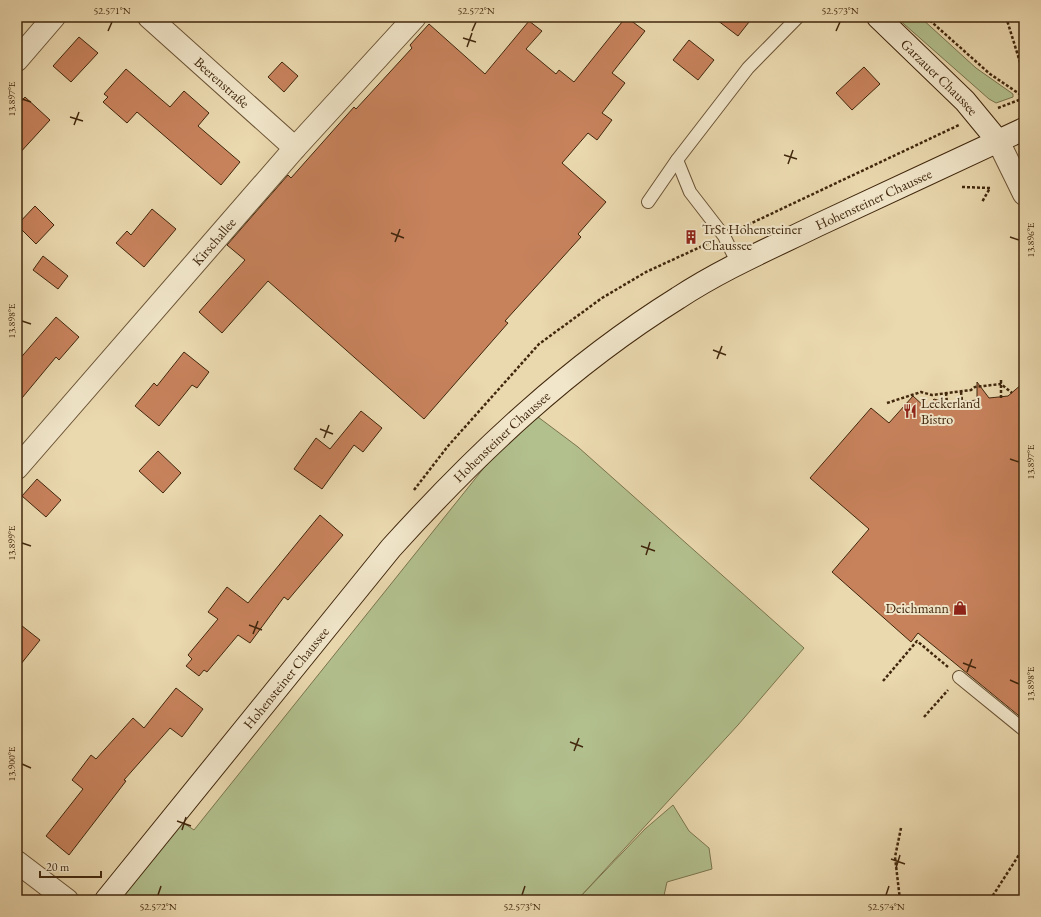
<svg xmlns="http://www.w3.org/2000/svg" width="1041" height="917" font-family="'EB Garamond',serif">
  <rect width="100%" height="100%" fill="#ead8ae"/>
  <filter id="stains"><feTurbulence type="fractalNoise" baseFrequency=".005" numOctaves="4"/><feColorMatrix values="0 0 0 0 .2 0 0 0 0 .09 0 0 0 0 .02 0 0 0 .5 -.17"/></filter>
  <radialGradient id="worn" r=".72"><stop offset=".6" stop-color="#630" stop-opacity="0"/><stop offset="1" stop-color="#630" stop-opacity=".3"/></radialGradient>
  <g fill="#b2c08e" stroke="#7a744e">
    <polygon points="896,17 920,17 976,68 1013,94 1013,97 996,103 989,99"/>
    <polygon points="534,414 578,447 804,648 738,725 580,897 645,829 673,805 689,831 709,848 712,869 667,882 663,900 117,900 182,822 194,830 483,469"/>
  </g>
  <g fill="#c7825c" stroke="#41270d">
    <polygon points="626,17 645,31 612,73 625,83 602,113 612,120 597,140 588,133 562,163 606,202 578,234 581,237 505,321 508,323 424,419 268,281 222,333 199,312 245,260 227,245 288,175 291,178 354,107 356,109 412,48 410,45 429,24 485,74 529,21 542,31 526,49 556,74 559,70 574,82"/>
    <polygon points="713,17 753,17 738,36"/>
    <polygon points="79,37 98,53 71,82 53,66"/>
    <polygon points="689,40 714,60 698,80 673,60"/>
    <polygon points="282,62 298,76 284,92 268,77"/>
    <polygon points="864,67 880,84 852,110 836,93"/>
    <polygon points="126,69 170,107 184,91 209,113 198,126 240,162 221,185 137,112 127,123 103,102 108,97 104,94"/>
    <polygon points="25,97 50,120 17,156 17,106"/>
    <polygon points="35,206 54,225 36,244 17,225"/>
    <polygon points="152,209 176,229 144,267 116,243 127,231 131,235"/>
    <polygon points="43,256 68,276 58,289 33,270"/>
    <polygon points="56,317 79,337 59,360 56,357 17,404 17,362"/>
    <polygon points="184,352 209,372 197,388 192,385 159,426 135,406 154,383 157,386"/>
    <polygon points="977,382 989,398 1008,396 1022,384 1024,401 1024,720 918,633 911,642 832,572 869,529 810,478 871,408 889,423 913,396 926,408 934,399 947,403 977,400"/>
    <polygon points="361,411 382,428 363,452 354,445 322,489 294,469 316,438 330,449"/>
    <polygon points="158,451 181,473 163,493 139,471"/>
    <polygon points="37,479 61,500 46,517 22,496"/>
    <polygon points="320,515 343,535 288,600 284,597 250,643 238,635 207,672 204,670 199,676 186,666 192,659 188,655 218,619 208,612 227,587 248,603"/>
    <polygon points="17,622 40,640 17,669"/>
    <polygon points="176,688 203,709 182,737 170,728 124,780 126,781 69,855 46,836 83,789 72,780 91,755 96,759 133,718 144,728"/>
  </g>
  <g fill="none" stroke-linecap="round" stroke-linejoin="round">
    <defs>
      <g id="lane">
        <polyline points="677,160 690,192 724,236 738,264"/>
        <polyline points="648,202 677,160 748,68 798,17"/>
        <polyline points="959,677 1024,730"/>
      </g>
      <g id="street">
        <path id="s1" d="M 149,17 L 295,148"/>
        <polyline points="17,60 54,17"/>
        <polyline points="998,141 1024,194"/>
        <path id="s2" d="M 17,468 L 295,148 L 415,17"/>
        <polyline points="17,862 67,900"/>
      </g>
      <g id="secondary">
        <path id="s3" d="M 878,17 L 965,101 L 998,141"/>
        <path id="s4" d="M 106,900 L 391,548 C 477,453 569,366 678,298 C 722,269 771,248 818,225 C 887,193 955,161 1024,129"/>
      </g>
    </defs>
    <use href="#lane" stroke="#6b5335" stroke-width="14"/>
    <use href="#street" stroke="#6b5335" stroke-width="24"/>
    <use href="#secondary" stroke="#41270d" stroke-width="24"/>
    <g stroke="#41270d" stroke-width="2.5" stroke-dasharray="3 2" stroke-linecap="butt">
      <polyline points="926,17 990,74 1024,97"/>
      <polyline points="1006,17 1024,75"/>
      <polyline points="998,108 1024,98"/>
      <polyline points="962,187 990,188 982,202"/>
      <polyline points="739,229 959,125"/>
      <polyline points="961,392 962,401"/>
      <polyline points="946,393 947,403"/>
      <polyline points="1001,398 1001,378"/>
      <polyline points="887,403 921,392 932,395 971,390 975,387 1001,384 1012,393"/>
      <polyline points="414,490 448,446 539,344 602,298 646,272 709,243"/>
      <polyline points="883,681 917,641 948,667"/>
      <polyline points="924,717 948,690"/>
      <polyline points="900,900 895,857 901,828"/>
      <polyline points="990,900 1024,847"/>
    </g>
    <use href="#lane" stroke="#f1e6ca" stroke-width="12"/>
    <use href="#street" stroke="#f1e6ca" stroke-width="22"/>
    <use href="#secondary" stroke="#f1e6ca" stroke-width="22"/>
  </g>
  <path fill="none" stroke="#41270d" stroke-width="1.5" d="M 108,31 L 112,22M 472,31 L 476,22M 836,31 L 840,22M 463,38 L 476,42M 467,47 L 472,33M 22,99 L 31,102M 70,117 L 83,121M 74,125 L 79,112M 784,155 L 797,159M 788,164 L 793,150M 391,233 L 404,238M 1010,237 L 1019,240M 395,242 L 400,229M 22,321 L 31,324M 713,350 L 726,355M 717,359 L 722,346M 320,429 L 333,434M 324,438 L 329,425M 1010,459 L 1019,462M 22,543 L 31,546M 641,546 L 655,551M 646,555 L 650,542M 249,625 L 262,630M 253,634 L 258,621M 963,663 L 976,668M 967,672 L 972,659M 1010,680 L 1019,684M 570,742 L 583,747M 574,751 L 579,738M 22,764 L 31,768M 177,821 L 191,826M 182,830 L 186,817M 891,859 L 905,864M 896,868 L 900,855M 158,895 L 161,886M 522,895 L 525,886M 886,895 L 889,886"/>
  <defs>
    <symbol id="building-bare" viewBox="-9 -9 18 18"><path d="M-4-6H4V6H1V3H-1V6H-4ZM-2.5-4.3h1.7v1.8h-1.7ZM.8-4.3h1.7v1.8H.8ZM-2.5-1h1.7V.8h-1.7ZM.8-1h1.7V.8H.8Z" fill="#8f2418" stroke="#f1e6ca" stroke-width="2.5" paint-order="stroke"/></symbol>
    <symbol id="restaurant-bare" viewBox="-9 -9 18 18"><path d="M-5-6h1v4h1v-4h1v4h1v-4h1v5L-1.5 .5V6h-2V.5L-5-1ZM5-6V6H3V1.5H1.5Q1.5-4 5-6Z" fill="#8f2418" stroke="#f1e6ca" stroke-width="2.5" paint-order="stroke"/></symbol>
    <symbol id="shop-bare" viewBox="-9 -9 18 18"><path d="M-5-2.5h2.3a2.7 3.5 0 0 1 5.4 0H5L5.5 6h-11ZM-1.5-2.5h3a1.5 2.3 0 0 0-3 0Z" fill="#8f2418" stroke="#f1e6ca" stroke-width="2.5" paint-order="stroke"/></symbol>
  </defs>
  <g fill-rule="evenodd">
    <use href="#building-bare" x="681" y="227" width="20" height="20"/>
    <use href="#restaurant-bare" x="900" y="401" width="20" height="20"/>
    <use href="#shop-bare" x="950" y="598" width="20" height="20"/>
  </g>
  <g text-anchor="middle" stroke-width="4" stroke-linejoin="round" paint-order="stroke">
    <g font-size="14" fill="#41270d" stroke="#f1e6ca">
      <text dy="5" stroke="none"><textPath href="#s3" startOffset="86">Garzauer Chaussee</textPath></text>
      <text dy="5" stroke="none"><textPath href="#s1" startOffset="98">Beerenstraße</textPath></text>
      <text dy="5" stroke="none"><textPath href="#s4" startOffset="1054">Hohensteiner Chaussee</textPath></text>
      <text dy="5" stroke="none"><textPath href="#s2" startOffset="300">Kirschallee</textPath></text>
      <text dy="5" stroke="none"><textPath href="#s4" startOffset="610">Hohensteiner Chaussee</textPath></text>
      <text dy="5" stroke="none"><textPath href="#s4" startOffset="286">Hohensteiner Chaussee</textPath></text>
    </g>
    <g font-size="14" fill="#41270d" stroke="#f1e6ca" text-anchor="start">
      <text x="702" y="234">TrSt Hohensteiner<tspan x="702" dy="16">Chaussee</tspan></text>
      <text x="921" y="408">Leckerland<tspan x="921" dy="16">Bistro</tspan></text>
      <text x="949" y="613" text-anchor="end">Deichmann</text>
    </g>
  </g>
  <rect width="1041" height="917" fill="none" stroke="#ead8ae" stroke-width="44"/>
  <path d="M40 871v6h61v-6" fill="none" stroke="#41270d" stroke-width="2"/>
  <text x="46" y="871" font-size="12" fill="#41270d" stroke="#f1e6ca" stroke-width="3" paint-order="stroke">20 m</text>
  <rect x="22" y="22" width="997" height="873" fill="none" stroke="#41270d" stroke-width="1.5"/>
  <g font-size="10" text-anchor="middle" fill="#41270d">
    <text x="112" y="14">52.571°N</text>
    <text x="476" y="14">52.572°N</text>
    <text x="840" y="14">52.573°N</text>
    <text transform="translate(11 99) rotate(-90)" y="4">13.897°E</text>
    <text transform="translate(1030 240) rotate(-90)" y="4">13.896°E</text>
    <text transform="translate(11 321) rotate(-90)" y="4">13.898°E</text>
    <text transform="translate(1030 462) rotate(-90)" y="4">13.897°E</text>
    <text transform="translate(11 543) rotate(-90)" y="4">13.899°E</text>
    <text transform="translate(1030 684) rotate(-90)" y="4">13.898°E</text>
    <text transform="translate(11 764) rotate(-90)" y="4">13.900°E</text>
    <text x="158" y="910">52.572°N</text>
    <text x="522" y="910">52.573°N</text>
    <text x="886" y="910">52.574°N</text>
  </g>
  <rect width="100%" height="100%" filter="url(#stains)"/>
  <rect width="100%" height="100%" fill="url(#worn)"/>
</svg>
